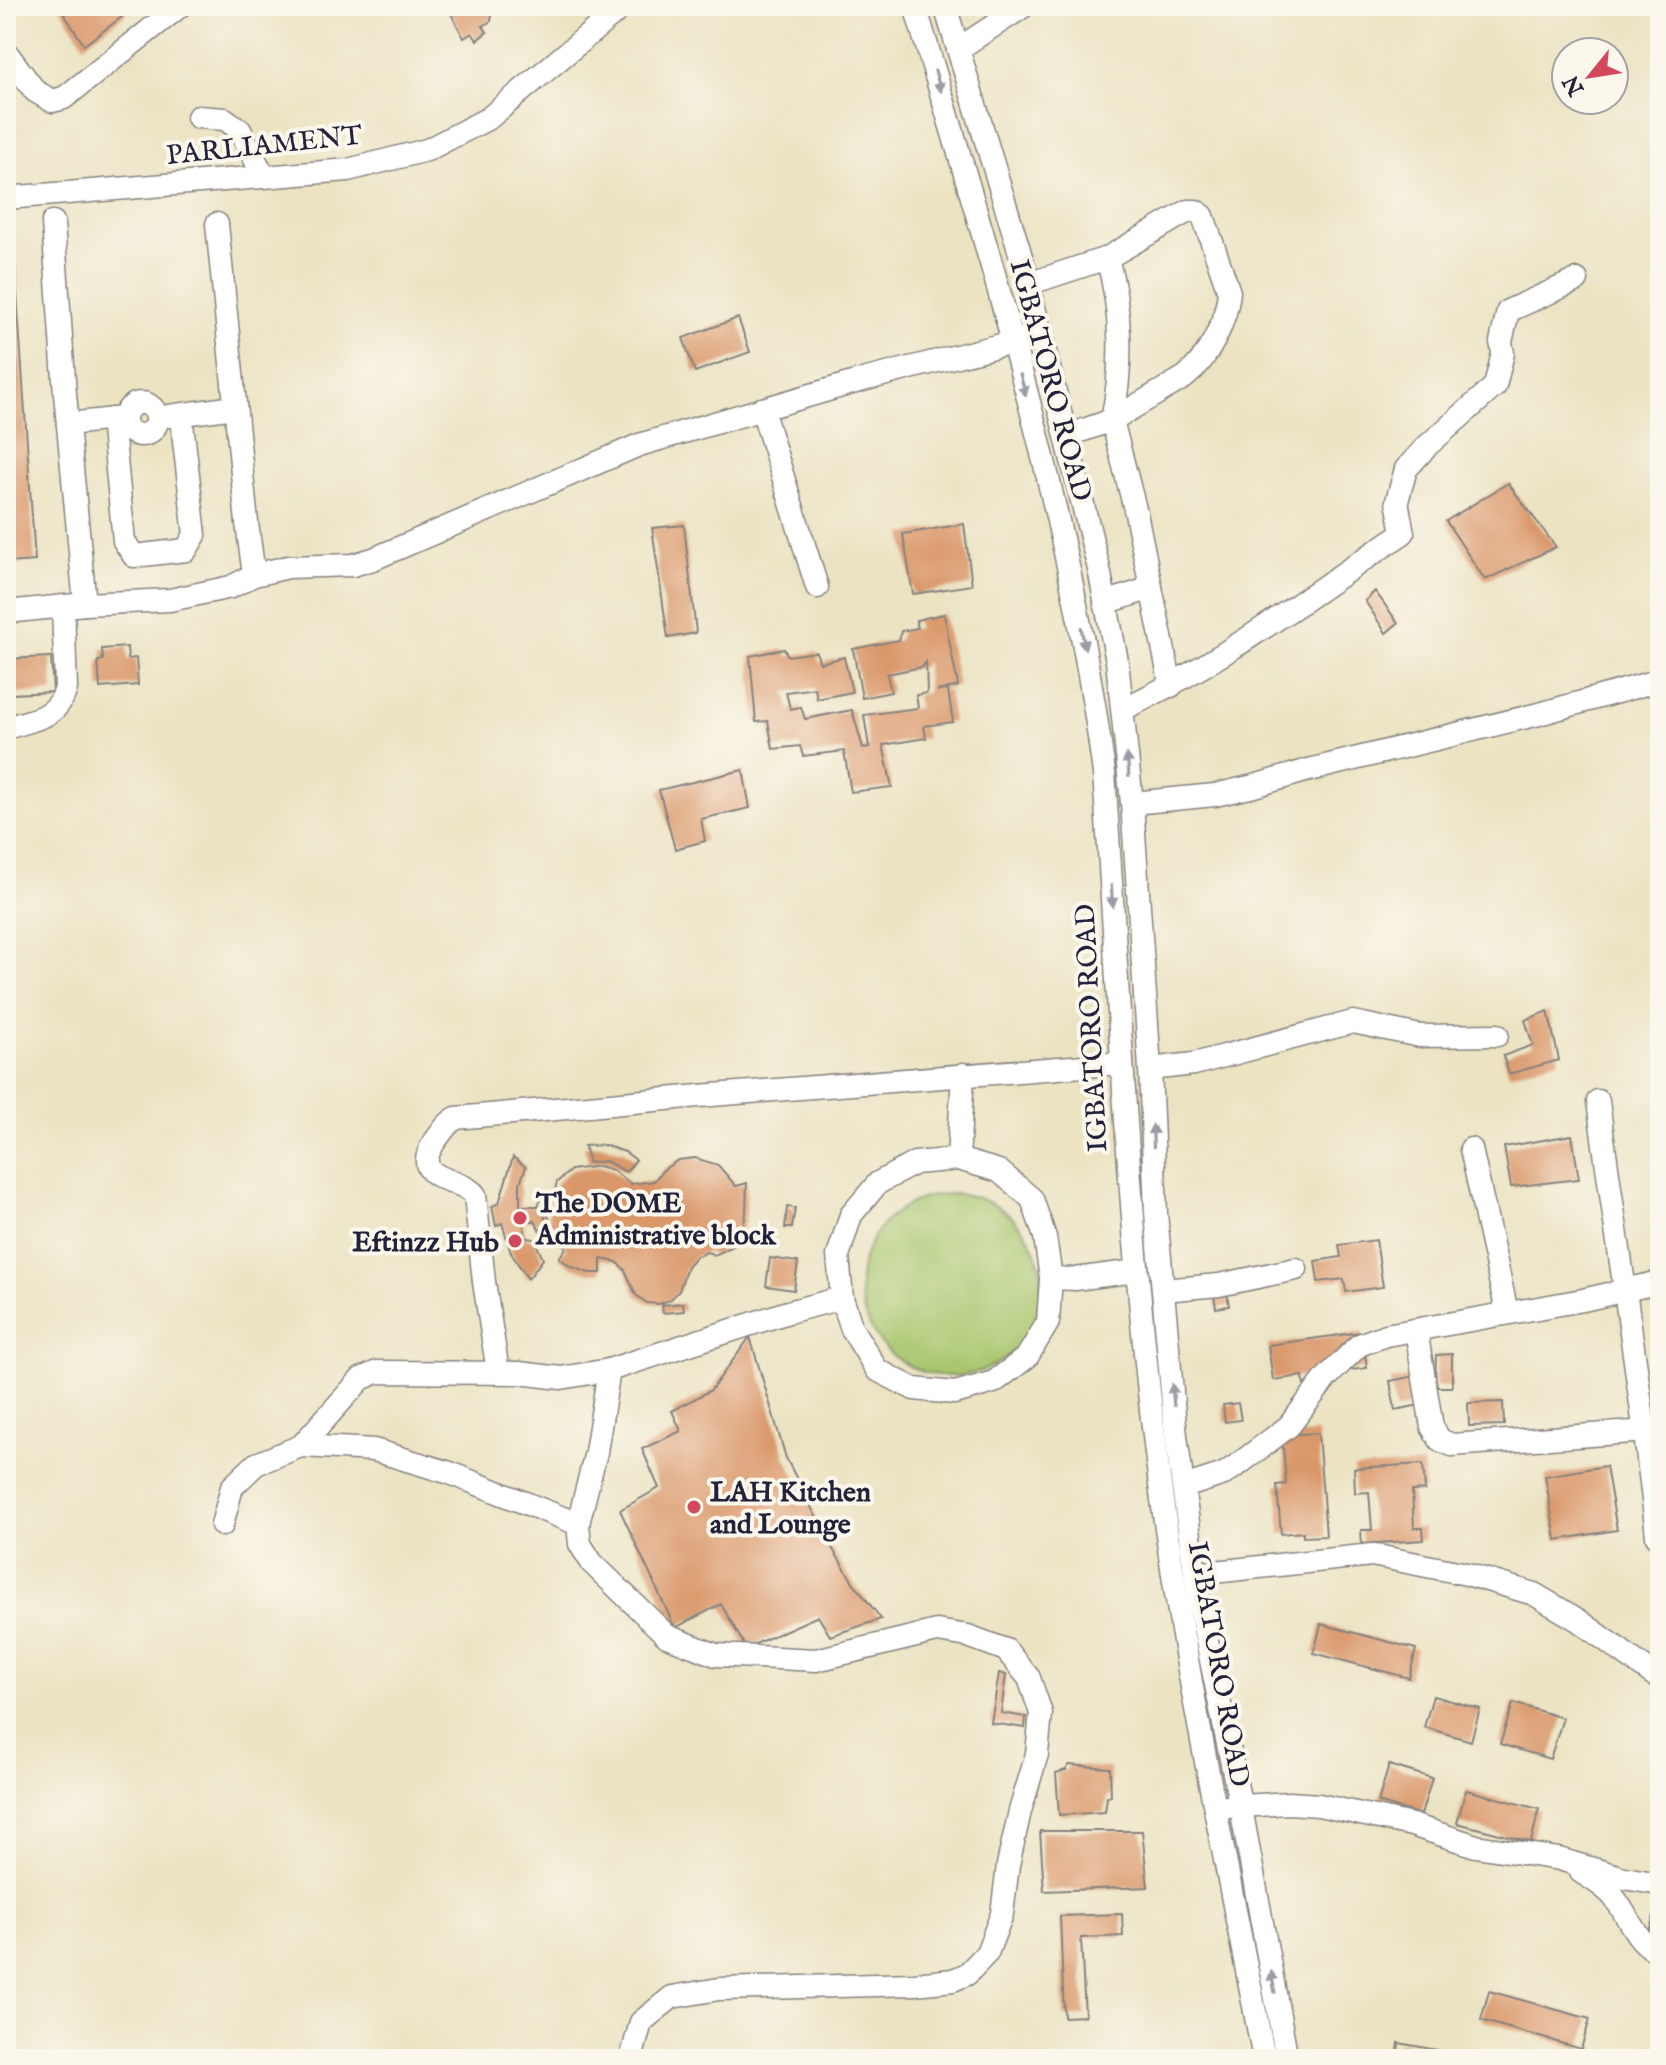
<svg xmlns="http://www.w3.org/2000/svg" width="1666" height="2065" font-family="'IM FELL English',serif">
  <rect width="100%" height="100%" fill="#fbf7ec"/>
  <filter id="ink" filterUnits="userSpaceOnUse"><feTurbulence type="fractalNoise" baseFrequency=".0125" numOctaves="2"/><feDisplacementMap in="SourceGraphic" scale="16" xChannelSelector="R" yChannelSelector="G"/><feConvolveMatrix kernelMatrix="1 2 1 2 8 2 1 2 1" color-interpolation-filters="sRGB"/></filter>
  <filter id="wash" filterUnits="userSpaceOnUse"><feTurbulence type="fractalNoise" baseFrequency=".006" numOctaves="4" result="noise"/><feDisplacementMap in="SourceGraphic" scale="32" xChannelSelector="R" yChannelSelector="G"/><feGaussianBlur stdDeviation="1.8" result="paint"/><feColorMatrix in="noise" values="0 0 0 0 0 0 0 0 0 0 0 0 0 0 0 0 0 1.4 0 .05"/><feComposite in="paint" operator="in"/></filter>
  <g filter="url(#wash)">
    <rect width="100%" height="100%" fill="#ebe3c2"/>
    <circle fill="#a9c66d" stroke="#667454" stroke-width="2" cx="951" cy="1285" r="91"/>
    <g id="blocks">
      <g fill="#da986b">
        <polygon points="59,6 120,6 126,14 84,45"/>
        <polygon points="447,6 489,6 492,14 491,21 483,26 487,32 477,40 472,33 464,38"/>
        <polygon points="6,250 14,250 35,561 6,563"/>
        <polygon points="738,318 750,352 695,372 683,338"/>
        <polygon points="1508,483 1556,547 1485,580 1446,521"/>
        <polygon points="964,524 972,585 913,594 903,534"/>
        <polygon points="684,525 696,633 668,638 652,528"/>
        <polygon points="1375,591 1398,623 1386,633 1365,601"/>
        <polygon points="944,614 958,686 937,691 948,690 953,722 924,726 926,738 883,745 892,787 851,792 844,751 803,756 800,746 773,749 768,721 756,722 750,656 784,649 788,656 816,652 820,663 844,657 852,692 817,699 815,688 786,692 790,709 801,707 805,719 852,710 863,748 869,747 864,715 918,708 916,695 927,693 926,662 922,667 887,674 891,692 862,698 853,649 899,640 901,631 918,628 916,620"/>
        <polygon points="127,647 128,659 136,658 138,685 100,688 98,661 103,660 102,649"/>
        <polygon points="51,657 53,692 11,694 13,716 6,716 6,659"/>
        <polygon points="743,770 750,808 701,819 705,841 675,849 659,790"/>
        <polygon points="1548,1011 1559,1060 1509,1074 1503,1056 1533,1045 1525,1020"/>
        <polygon points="1572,1135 1579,1179 1511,1187 1504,1147"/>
        <polygon points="604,1145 625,1152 636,1160 626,1172 606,1161 589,1163 584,1146"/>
        <polygon points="513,1157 526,1167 520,1183 520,1206 538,1206 541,1198 546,1197 544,1215 549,1229 541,1233 535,1221 523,1221 526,1238 534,1239 543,1259 528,1279 511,1253 502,1223 496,1226 492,1206 499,1203"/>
        <polygon points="695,1158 718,1165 736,1186 747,1183 746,1213 742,1232 733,1246 715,1255 707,1252 695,1257 687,1266 679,1291 670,1300 659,1304 647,1303 636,1295 625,1270 617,1262 601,1259 601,1273 589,1273 570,1266 559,1258 566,1248 554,1234 548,1216 557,1182 571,1170 599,1166 612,1170 631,1184 654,1181 663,1170 678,1160"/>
        <polygon points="787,1207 795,1208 792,1228 785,1228"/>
        <polygon points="1376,1240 1383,1287 1346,1292 1344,1279 1318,1282 1315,1261 1341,1257 1339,1245"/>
        <polygon points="770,1258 798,1262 794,1290 766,1286"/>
        <polygon points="1227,1293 1229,1306 1216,1308 1214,1295"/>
        <polygon points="683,1303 684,1311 663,1313 662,1305"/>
        <polygon points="1362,1332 1367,1368 1328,1373 1329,1381 1304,1385 1303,1376 1273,1380 1268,1345"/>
        <polygon points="750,1337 786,1458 831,1546 853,1582 881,1619 830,1636 818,1616 746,1648 721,1604 675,1628 620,1510 659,1488 642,1449 681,1431 672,1411 711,1390"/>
        <polygon points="1452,1354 1452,1387 1435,1387 1436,1355"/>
        <polygon points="1415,1376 1420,1405 1395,1410 1390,1381"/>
        <polygon points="1503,1402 1504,1425 1469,1426 1468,1403"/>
        <polygon points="1238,1403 1241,1420 1225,1422 1223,1405"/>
        <polygon points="1318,1433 1326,1536 1303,1537 1303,1532 1281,1534 1277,1485 1286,1484 1282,1435"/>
        <polygon points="1423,1464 1425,1490 1412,1491 1414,1528 1423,1528 1424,1540 1362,1544 1361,1530 1372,1530 1369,1492 1355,1493 1354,1468"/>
        <polygon points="1606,1466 1617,1530 1556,1540 1545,1476"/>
        <polygon points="1321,1624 1416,1649 1409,1678 1314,1653"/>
        <polygon points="999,1673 1006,1675 1001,1713 1026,1717 1025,1728 991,1723"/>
        <polygon points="1433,1696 1480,1709 1471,1741 1424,1727"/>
        <polygon points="1513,1703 1563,1718 1550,1759 1500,1744"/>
        <polygon points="1069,1765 1110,1768 1111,1796 1107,1797 1105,1812 1059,1815 1056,1773 1066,1770"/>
        <polygon points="1389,1765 1432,1778 1421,1815 1378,1802"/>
        <polygon points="1466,1790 1539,1809 1531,1842 1457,1823"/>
        <polygon points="1040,1831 1142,1831 1148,1887 1044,1891"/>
        <polygon points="1659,1901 1660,1901 1660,1931 1650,1928"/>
        <polygon points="1122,1914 1123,1936 1081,1938 1085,2016 1064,2017 1060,1916"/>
        <polygon points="1489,1991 1590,2019 1581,2049 1481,2020"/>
        <polygon points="1399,2043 1475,2057 1474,2059 1397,2059"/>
      </g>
    </g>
  </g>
  <g filter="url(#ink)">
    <use href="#blocks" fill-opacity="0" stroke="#86827e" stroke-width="2"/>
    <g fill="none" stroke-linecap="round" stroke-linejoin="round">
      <defs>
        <g id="minor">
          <path d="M 915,6 C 990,258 1070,512 1104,773 C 1119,995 1128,1216 1154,1436 C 1178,1646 1225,1852 1264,2059"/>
          <polyline points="945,6 1023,263 1099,569 1117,661 1132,803 1150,1069 1156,1213 1176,1436 1199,1601 1241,1808 1287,2059"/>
          <polyline points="958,49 1024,6"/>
          <polyline points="6,52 35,91 52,101 64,98 180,6"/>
          <polyline points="198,117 225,119 240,130 264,177"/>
          <polyline points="6,198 348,170 427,150 489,118 623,6"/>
          <polyline points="53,222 65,394 85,604"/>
          <polyline points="217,224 247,523 254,575"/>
          <path d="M 1028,284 L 1107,258 L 1188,211 L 1196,211 L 1203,216 L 1229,292 C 1226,322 1209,358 1185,377 L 1112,420 C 1123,368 1122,309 1107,258"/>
          <circle cx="141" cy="419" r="16"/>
          <polyline points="762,409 817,587"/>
          <polyline points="169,416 235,407"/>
          <polyline points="112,419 124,541 134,556 186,550 195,535 181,415"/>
          <polyline points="68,424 124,418"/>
          <polyline points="1067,436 1112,420 1136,513 1171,686"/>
          <polyline points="1105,603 1151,588"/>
          <polyline points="6,612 85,604 170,600 231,587 254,575 288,567 353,565 373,559 639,445 859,381 1024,339"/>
          <path d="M 1123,709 C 1223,662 1311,594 1403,533 L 1397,501 L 1406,469 L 1427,446 L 1495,386 L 1503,353 L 1501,342 L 1508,311 L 1577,280"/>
          <path d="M 6,728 C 33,719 58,719 66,688 L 63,607"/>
          <polyline points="1132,803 1215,795 1254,786 1305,771 1539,714 1660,680"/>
          <polyline points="1150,1069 1194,1064 1353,1022 1420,1036 1497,1035"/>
          <path d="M 1598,1101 C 1617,1246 1642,1390 1657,1536"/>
          <polyline points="1471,1149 1507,1312"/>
          <polygon points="958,1159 999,1171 1032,1199 1045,1237 1051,1278 1048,1322 1027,1357 994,1382 955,1393 914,1389 877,1370 852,1329 842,1298 838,1256 851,1215 878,1183 915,1163"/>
          <polyline points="958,1159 963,1074"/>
          <polyline points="1051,1278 1075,1279 1136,1271"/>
          <polyline points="1163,1290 1219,1285 1296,1269"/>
          <polyline points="1416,1330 1432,1427 1440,1440 1452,1445 1647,1431"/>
          <polyline points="609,1370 596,1452 578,1524 580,1544 592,1563 667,1636 716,1655 816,1660 937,1631 968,1636 1006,1650 1029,1678 1041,1713 1037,1754 1020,1811 1008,1865 1002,1914 987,1953 967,1974 953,1980 915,1984 719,1989 672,1997 641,2022 631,2059"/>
          <path d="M 498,1372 L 484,1282 L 475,1195 C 460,1176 407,1182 435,1141 C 442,1132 446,1124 456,1118 L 699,1096 L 1122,1063"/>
          <polyline points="301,1446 374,1450 450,1473 578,1524"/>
          <polyline points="1184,1487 1224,1474 1239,1464 1289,1426 1326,1378 1359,1345 1386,1335 1583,1300 1660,1282"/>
          <polyline points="222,1525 232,1487 256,1464 301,1446 361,1379 377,1372 519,1373 561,1378 609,1370 788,1312 842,1298"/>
          <polyline points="1195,1574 1372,1555 1467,1574 1534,1594 1578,1620 1660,1679"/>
          <polyline points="1227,1807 1289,1803 1319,1805 1412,1825 1476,1846 1559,1859 1624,1878 1660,1884"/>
          <path d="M 1581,1872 C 1592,1879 1603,1885 1612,1895 C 1628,1913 1635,1944 1660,1952"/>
        </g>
      </defs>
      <use href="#minor" stroke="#86827e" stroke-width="25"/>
      <use href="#minor" stroke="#fff" stroke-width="22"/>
    </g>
    <defs><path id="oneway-solid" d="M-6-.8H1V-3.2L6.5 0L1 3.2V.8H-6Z" transform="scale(2)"/></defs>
    <g fill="#9c9ca7">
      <use href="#oneway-solid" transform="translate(938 81) rotate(74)"/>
      <use href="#oneway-solid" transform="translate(1023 385) rotate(75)"/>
      <use href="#oneway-solid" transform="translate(1083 638) rotate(80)"/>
      <use href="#oneway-solid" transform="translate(1128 765) rotate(-95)"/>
      <use href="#oneway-solid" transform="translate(1112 896) rotate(86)"/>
      <use href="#oneway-solid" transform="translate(1153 1136) rotate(-92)"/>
      <use href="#oneway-solid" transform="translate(1173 1395) rotate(-95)"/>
      <use href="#oneway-solid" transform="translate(1273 1982) rotate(-100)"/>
    </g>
  </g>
  <g fill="#d1495b" stroke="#fbf7ec" stroke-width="3">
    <circle cx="520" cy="1218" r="8"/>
    <circle cx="515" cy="1241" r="8"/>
    <circle cx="694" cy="1507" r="8"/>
  </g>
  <g text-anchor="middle" stroke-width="8" stroke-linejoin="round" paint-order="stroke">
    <g font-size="28" fill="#22223b" stroke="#fbf7ec">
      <text transform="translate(264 144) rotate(-6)" y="10">PARLIAMENT</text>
      <text transform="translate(1052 380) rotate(75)" y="10">IGBATORO ROAD</text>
      <text transform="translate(1090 1028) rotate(-93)" y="10">IGBATORO ROAD</text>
      <text transform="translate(1220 1664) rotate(80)" y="10">IGBATORO ROAD</text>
    </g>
    <g font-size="28" font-weight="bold" fill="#22223b" stroke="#fbf7ec" text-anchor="start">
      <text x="536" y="1212">The DOME<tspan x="536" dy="32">Administrative block</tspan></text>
      <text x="499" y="1251" text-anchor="end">Eftinzz Hub</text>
      <text x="710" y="1501">LAH Kitchen<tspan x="710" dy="32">and Lounge</tspan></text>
    </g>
  </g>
  <rect width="1666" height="2065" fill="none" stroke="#fbf7ec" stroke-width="32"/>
  <g transform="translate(1590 76) rotate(240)"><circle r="38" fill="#fbf7ec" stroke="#a4a2a5" stroke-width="2"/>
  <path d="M0-6L14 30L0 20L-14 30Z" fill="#d1495b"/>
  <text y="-12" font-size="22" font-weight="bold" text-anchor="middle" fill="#22223b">N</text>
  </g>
</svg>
